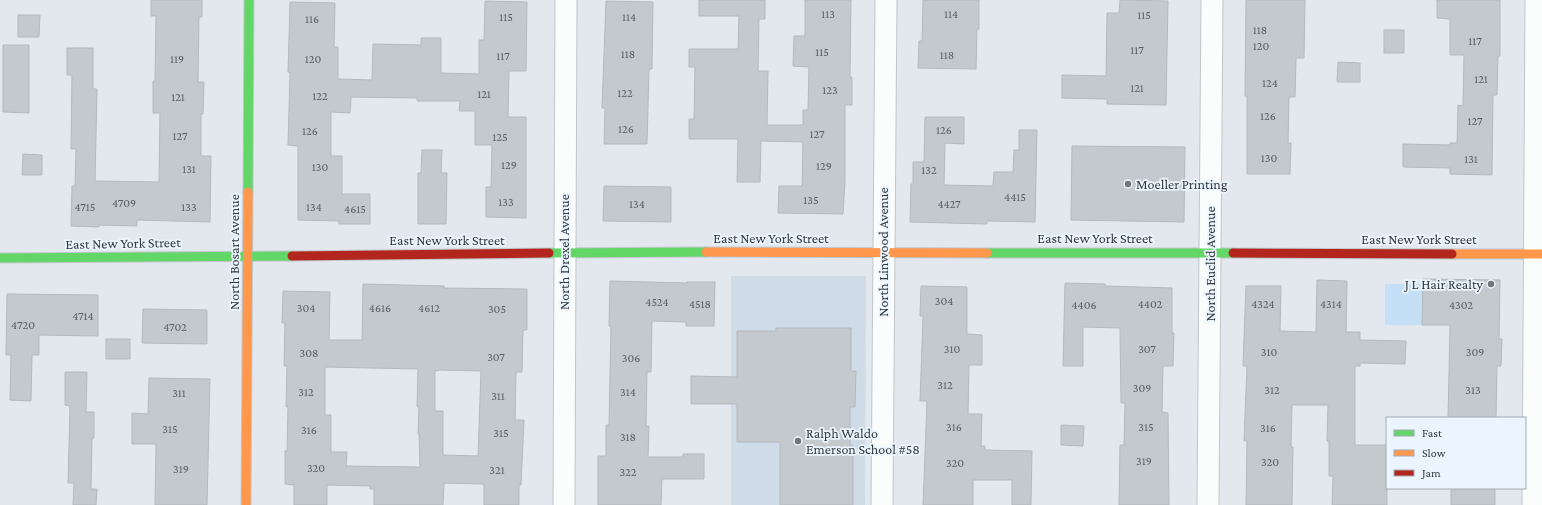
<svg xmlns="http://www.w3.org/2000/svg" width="1542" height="505" font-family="'Crimson Pro',serif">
  <rect width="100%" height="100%" fill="#e2e8ee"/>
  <polygon fill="#cfdbe6" points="731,276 866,276 865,505 731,505"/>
  <polygon fill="#c5dff6" points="1385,284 1423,284 1422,325 1385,325"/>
  <g fill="#c4c9ce" stroke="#b4b9be" fill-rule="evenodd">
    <polygon points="151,0 202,0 202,17 199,17 198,82 204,82 203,114 201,114 201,156 211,156 210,222 137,220 137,226 99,225 99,227 71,226 72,186 75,186 76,149 71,149 72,75 67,75 67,48 93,48 93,89 97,89 95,181 159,182 160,113 153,113 153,81 155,81 156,16 151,16"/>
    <polygon points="699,0 765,0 765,19 759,19 758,71 768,71 767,125 803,125 803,110 808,110 809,67 793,66 794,36 805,36 805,0 851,0 850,77 852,77 852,105 845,105 845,182 843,214 778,213 779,186 802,186 803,142 761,141 760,182 737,182 738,139 689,139 689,119 694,119 695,67 689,67 689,49 738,49 739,16 699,16"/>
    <polygon points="923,0 979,0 979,29 977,29 976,69 918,68 919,41 922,41"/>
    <polygon points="1120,0 1168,1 1166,105 1107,104 1107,99 1062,98 1062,75 1106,76 1107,13 1119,13"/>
    <polygon points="1246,0 1305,0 1304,58 1296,58 1295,97 1289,97 1288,143 1291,143 1290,174 1247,174 1247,96 1245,96"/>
    <polygon points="1437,0 1500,0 1500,56 1498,56 1497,95 1493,95 1492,175 1450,174 1450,168 1403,167 1403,144 1450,145 1450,143 1457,143 1458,105 1463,106 1464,55 1450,55 1450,19 1437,18"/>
    <polygon points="485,1 527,2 526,71 509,71 508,117 526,117 526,218 486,217 486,187 491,187 492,145 475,145 475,111 459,111 460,101 417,101 417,98 351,97 350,113 331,112 331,156 342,156 342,194 370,194 370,224 339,224 339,221 298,220 298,146 288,145 290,72 288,72 290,2 335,3 334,47 338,47 338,79 372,80 373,44 421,45 421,38 441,38 441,73 479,74 479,40 484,40"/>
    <polygon points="606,1 653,2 652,69 649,69 647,144 604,144 605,108 602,108"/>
    <polygon points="18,15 40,15 39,37 18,37"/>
    <rect x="1384" y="30" width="20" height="23"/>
    <polygon points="3,45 29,45 29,113 3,112"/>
    <polygon points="1338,62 1360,63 1360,82 1337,82"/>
    <polygon points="925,117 964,117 964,144 945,143 944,185 993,186 994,172 1013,172 1014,150 1019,150 1019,130 1037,130 1035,222 987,221 987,224 910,222 911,184 913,184 913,162 924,162"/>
    <polygon points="1072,146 1185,147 1184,222 1071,220"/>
    <polygon points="422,150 442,150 441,173 447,173 446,224 418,224 418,173 421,173"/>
    <polygon points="23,154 42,155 42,175 22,175"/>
    <polygon points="604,186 671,187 671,222 603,221"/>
    <polygon points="1423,279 1500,280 1499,339 1502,339 1501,366 1497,366 1496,418 1448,418 1450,325 1422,325"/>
    <polygon points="1317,280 1347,281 1346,332 1360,332 1360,340 1406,341 1405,364 1360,363 1360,366 1355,366 1355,445 1387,445 1387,505 1332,505 1333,476 1329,476 1329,441 1327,441 1328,405 1292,405 1291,447 1293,447 1292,505 1246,505 1247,441 1244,441 1247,366 1243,366 1246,286 1281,286 1280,331 1316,332"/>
    <polygon points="610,281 687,283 687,282 715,282 714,326 686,326 686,322 652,321 651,372 647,372 646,426 649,426 648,457 683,457 683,454 704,454 704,479 662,479 661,505 598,505 598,456 606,456 606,425 609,425 611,326 609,326"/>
    <polygon points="1065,283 1105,284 1105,286 1172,288 1172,333 1174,333 1173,366 1163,366 1162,412 1168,413 1169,505 1119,505 1120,445 1124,445 1125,403 1121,403 1120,328 1083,327 1083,366 1063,366"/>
    <path d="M 363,284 L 444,286 L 444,288 L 527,289 L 527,330 L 523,330 L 522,372 L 516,372 L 515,420 L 524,420 L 521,485 L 519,485 L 519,505 L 484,505 L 484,484 L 444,483 L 443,505 L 374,505 L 374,489 L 370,489 L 370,486 L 327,485 L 327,505 L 294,505 L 294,485 L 285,484 L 285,451 L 287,451 L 288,407 L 286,407 L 287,366 L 284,366 L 285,323 L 282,323 L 283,291 L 330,292 L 329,340 L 362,340 ZM 325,367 L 418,369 L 417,407 L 419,407 L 418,434 L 419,434 L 420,467 L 346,466 L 347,452 L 331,452 L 331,415 L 325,415 ZM 440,370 L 481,371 L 478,456 L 443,455 L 443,411 L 435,411 L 435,371 Z"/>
    <polygon points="921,286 967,287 967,334 982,335 982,365 969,365 968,414 982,414 981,446 985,446 985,450 1032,451 1031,505 1012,505 1012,480 973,480 973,505 923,505 927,401 920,401 923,316 920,316"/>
    <polygon points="7,294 98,295 98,336 39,335 39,355 32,355 31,401 10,400 11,355 6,355"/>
    <polygon points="143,309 207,310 207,344 142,343"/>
    <polygon points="776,328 851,328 851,371 856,371 855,407 850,407 850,445 853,445 853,505 780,505 780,442 737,442 737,404 691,404 691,376 737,377 737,331 776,331"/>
    <rect x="106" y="339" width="24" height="20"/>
    <polygon points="65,372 87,372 86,412 94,412 94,438 92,438 91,489 97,489 96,505 73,505 74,483 68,483 70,406 65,405"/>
    <polygon points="149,378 210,379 207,505 155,505 156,444 132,444 132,413 148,414"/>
    <polygon points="1061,425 1084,426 1083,446 1061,445"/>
    <rect x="1451" y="488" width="44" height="17"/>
  </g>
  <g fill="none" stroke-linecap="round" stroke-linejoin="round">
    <defs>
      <g id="street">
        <polyline points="564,505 566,0"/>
        <polyline points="882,505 886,0"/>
        <polyline points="1208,505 1212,0"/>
        <polyline points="1533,505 1536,0"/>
      </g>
      <g id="fast">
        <polyline points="248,192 249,0"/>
        <polyline points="549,253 706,252"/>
        <polyline points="987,253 1233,253"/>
        <polyline points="0,258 292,256"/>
      </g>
      <g id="slow">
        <polyline points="706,252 987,253"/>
        <polyline points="1452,254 1542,254"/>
        <polyline points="246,505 248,192"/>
      </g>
      <g id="jam">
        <polyline points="1233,253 1452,254"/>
        <polyline points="292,256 549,253"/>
      </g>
    </defs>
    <use href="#street" stroke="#c1c6cb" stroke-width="23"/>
    <use href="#fast" stroke="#c1c6cb" stroke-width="11"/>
    <use href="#slow" stroke="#c1c6cb" stroke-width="11"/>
    <use href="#jam" stroke="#c1c6cb" stroke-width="11"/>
    <use href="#street" stroke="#fbfcfc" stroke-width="21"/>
    <use href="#fast" stroke="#63d668" stroke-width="9"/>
    <use href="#slow" stroke="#ff974d" stroke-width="9"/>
    <use href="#jam" stroke="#b3261e" stroke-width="9"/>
  </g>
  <g fill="#71767b" stroke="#ebf5ff" stroke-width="1.5">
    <circle cx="1128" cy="184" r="4"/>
    <circle cx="1491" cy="284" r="4"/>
    <circle cx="798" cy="441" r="4"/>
  </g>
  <g text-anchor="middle" stroke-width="3.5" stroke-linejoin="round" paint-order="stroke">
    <g font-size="12" fill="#585d61">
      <text x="828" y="18">113</text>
      <text x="951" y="18">114</text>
      <text x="1144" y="19">115</text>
      <text x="506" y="21">115</text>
      <text x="629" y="21">114</text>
      <text x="312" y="23">116</text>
      <text x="1260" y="34">118</text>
      <text x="1475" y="45">117</text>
      <text x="1261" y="50">120</text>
      <text x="1137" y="54">117</text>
      <text x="822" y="56">115</text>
      <text x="628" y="58">118</text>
      <text x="947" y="59">118</text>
      <text x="503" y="60">117</text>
      <text x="177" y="63">119</text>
      <text x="313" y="63">120</text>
      <text x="1481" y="83">121</text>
      <text x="1270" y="87">124</text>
      <text x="1137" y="92">121</text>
      <text x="830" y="94">123</text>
      <text x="625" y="97">122</text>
      <text x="484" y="98">121</text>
      <text x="320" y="100">122</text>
      <text x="178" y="101">121</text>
      <text x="1268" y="120">126</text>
      <text x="1475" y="125">127</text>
      <text x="626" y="133">126</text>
      <text x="944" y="134">126</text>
      <text x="310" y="135">126</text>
      <text x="817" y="138">127</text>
      <text x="180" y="140">127</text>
      <text x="500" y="141">125</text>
      <text x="1269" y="162">130</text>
      <text x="1471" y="163">131</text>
      <text x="509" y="169">129</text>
      <text x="824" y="170">129</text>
      <text x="320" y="171">130</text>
      <text x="189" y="173">131</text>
      <text x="929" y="174">132</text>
      <text x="1015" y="201">4415</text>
      <text x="811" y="204">135</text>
      <text x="506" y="206">133</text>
      <text x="124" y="207">4709</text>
      <text x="637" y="208">134</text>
      <text x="949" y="208">4427</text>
      <text x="85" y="211">4715</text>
      <text x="189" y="211">133</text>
      <text x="314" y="211">134</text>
      <text x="355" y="213">4615</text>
      <text x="944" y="305">304</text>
      <text x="657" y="306">4524</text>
      <text x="700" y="308">4518</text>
      <text x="1150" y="308">4402</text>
      <text x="1263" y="308">4324</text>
      <text x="1331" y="308">4314</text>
      <text x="1084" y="309">4406</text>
      <text x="1461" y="309">4302</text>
      <text x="306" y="312">304</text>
      <text x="380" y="312">4616</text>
      <text x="429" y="312">4612</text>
      <text x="497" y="313">305</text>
      <text x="83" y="320">4714</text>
      <text x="23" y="329">4720</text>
      <text x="175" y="331">4702</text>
      <text x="952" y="353">310</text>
      <text x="1147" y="353">307</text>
      <text x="1269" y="356">310</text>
      <text x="1475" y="356">309</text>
      <text x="309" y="357">308</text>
      <text x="496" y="361">307</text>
      <text x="631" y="362">306</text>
      <text x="945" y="389">312</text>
      <text x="1142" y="392">309</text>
      <text x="1272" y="394">312</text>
      <text x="1473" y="394">313</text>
      <text x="306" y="396">312</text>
      <text x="628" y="396">314</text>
      <text x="179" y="397">311</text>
      <text x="498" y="400">311</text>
      <text x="954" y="431">316</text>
      <text x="1146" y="431">315</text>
      <text x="1268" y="432">316</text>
      <text x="170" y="433">315</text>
      <text x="309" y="434">316</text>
      <text x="501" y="437">315</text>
      <text x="628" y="441">318</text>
      <text x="1144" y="465">319</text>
      <text x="1270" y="466">320</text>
      <text x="955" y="467">320</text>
      <text x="316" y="472">320</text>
      <text x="181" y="473">319</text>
      <text x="497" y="474">321</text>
      <text x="628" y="476">322</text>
    </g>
    <g font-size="14" fill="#34393d" stroke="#ebf5ff" text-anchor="start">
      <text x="1136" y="189">Moeller Printing</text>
      <text x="1483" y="289" text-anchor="end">J L Hair Realty</text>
      <text x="806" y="438">Ralph Waldo<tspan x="806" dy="16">Emerson School #58</tspan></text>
    </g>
    <g font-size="14" fill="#34393d" stroke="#ebf5ff">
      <text x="771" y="243">East New York Street</text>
      <text x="1095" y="243">East New York Street</text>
      <text x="1419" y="244">East New York Street</text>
      <text x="447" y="245">East New York Street</text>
      <text transform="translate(123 243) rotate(-1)" y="5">East New York Street</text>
      <text transform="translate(234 252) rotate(-90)" y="5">North Bosart Avenue</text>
      <text transform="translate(564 252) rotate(-90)" y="5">North Drexel Avenue</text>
      <text transform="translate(883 252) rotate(-90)" y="5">North Linwood Avenue</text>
      <text transform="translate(1210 264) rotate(-90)" y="5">North Euclid Avenue</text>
    </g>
  </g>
  <rect x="1386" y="417" width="140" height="72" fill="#ebf5ff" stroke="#a2aab1"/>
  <rect x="1394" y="430" width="20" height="6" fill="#63d668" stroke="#a2aab1"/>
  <text x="1422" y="437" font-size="12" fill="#34393d">Fast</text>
  <rect x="1394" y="450" width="20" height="6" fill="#ff974d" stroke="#a2aab1"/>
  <text x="1422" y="457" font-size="12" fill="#34393d">Slow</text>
  <rect x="1394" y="470" width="20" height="6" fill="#b3261e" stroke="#a2aab1"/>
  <text x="1422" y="477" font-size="12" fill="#34393d">Jam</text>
</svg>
